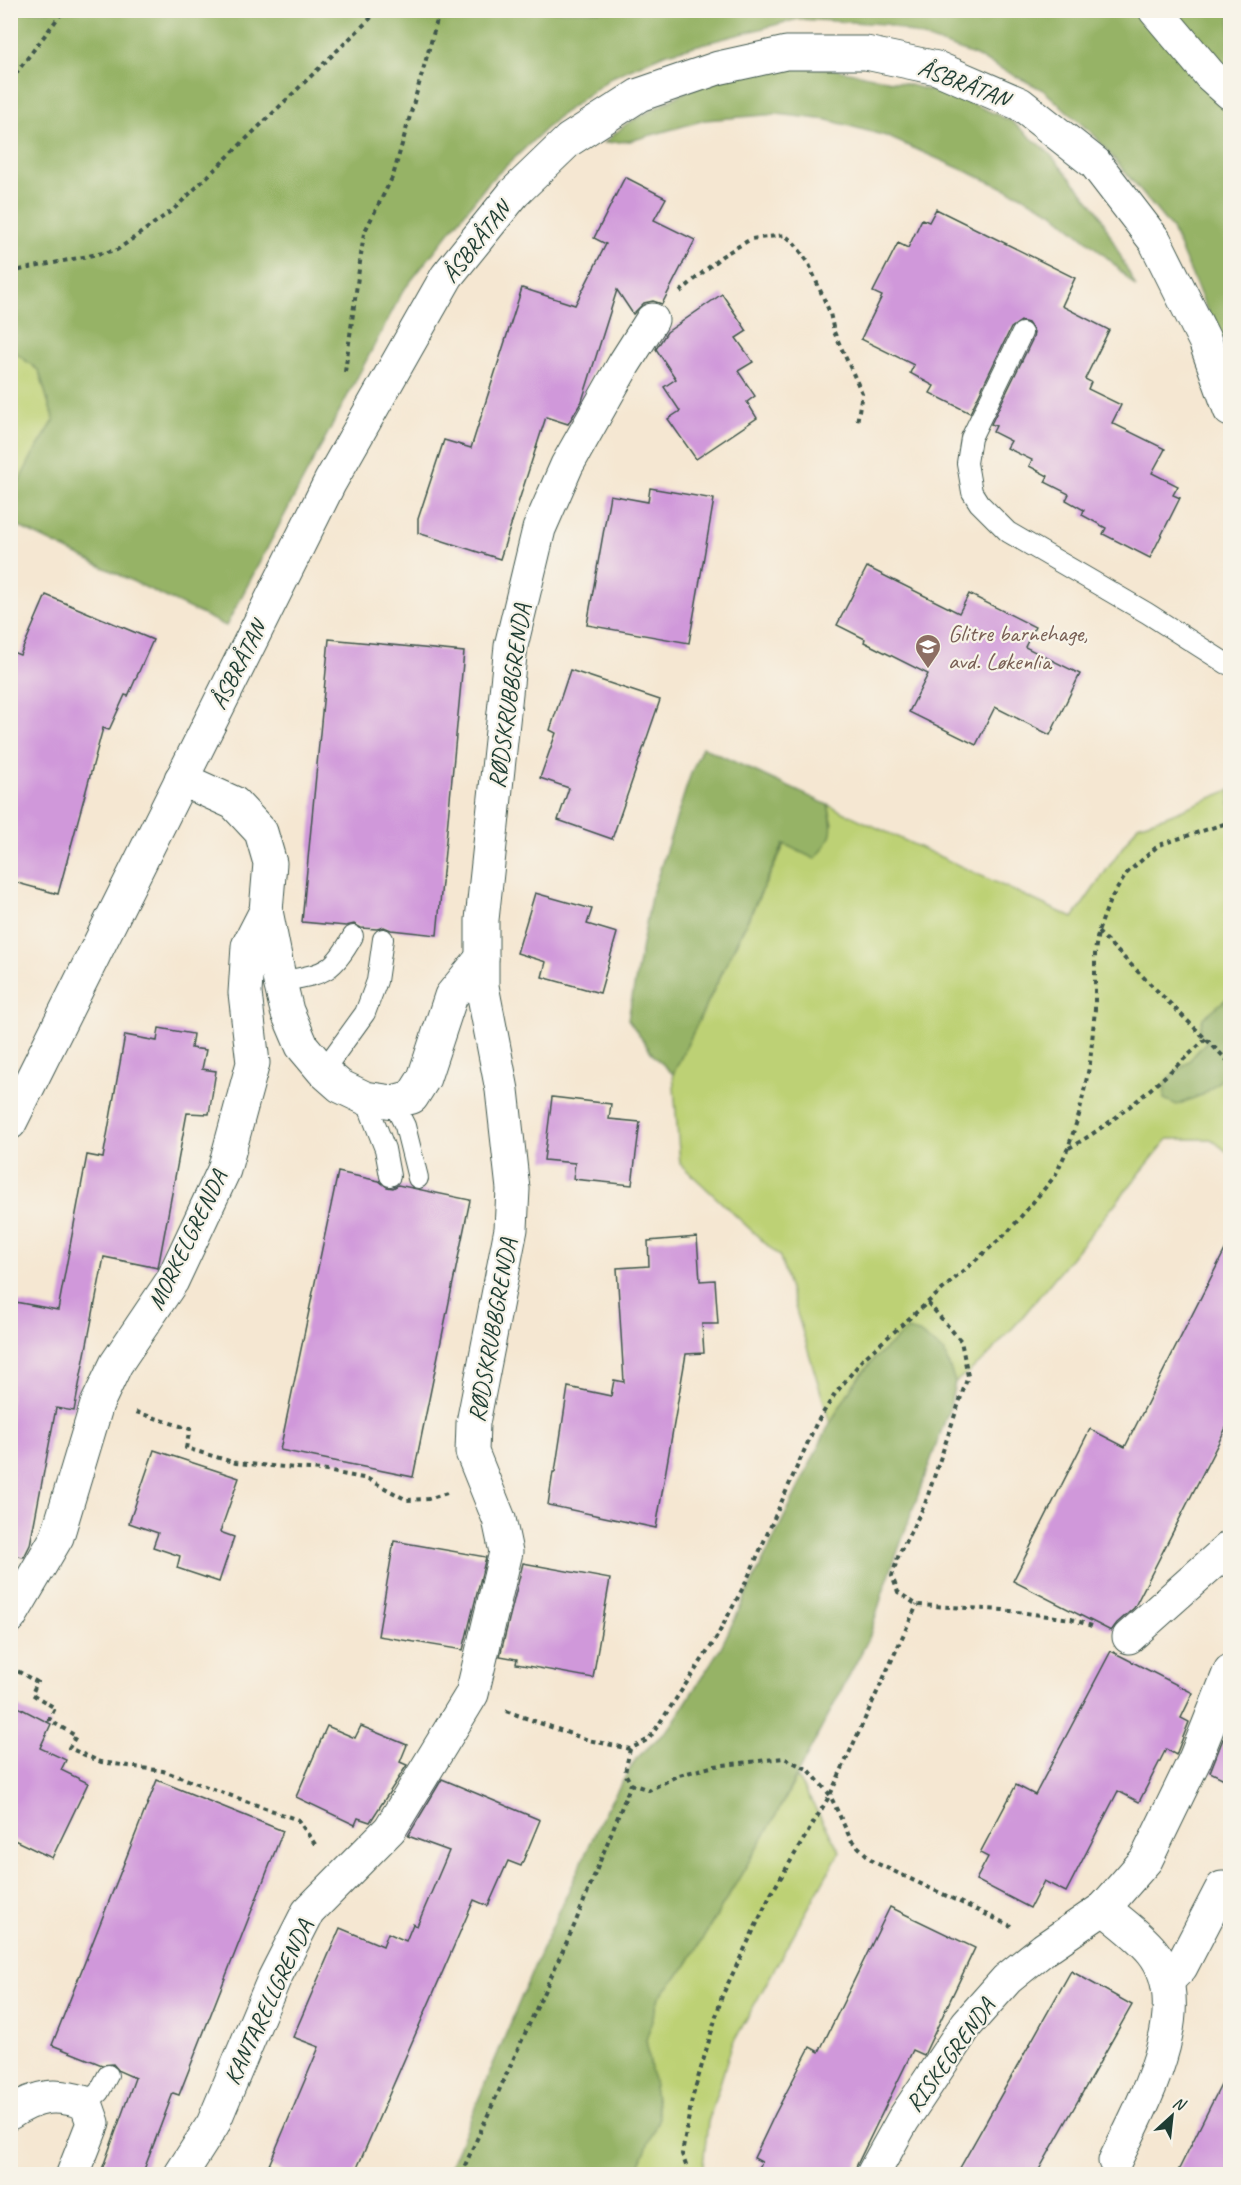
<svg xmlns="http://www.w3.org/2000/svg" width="1241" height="2185" font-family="Caveat,sans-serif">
  <rect width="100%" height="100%" fill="#f7f3e8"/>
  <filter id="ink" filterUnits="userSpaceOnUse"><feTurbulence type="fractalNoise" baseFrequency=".0167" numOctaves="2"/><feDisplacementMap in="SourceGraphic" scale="12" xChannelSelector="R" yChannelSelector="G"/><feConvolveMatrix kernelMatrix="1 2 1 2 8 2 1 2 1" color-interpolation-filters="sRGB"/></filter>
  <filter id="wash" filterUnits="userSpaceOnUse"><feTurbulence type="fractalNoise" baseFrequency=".008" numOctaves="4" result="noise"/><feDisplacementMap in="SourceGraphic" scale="24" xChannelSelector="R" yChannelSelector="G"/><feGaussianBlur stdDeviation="1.35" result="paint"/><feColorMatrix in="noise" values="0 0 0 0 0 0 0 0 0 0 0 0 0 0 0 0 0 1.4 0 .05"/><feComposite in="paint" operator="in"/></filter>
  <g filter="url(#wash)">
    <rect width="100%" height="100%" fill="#f5e7d2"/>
    <g fill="#bdd174" stroke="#6e8754" stroke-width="1.5">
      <polygon points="11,349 39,371 54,421 32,456 11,499"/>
      <polygon points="1230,790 1230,996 1203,1018 1207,1041 1189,1061 1204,1094 1230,1072 1230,1154 1211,1139 1168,1139 1019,1321 984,1360 955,1382 944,1352 907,1330 873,1360 853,1385 830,1423 780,1257 680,1164 673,1074 785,844 833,824 828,805 1073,918 1138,825 1166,816"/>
      <polygon points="797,1777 840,1851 732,2045 708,2122 702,2174 636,2174 659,2117 646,2040 659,1997 687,1965 769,1828"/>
    </g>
    <g fill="#96b366" stroke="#5a784d" stroke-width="1.5">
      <polygon points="13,11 1230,11 1230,363 1172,229 1095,136 1043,90 974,55 886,24 798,19 664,54 612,77 558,117 489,182 403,291 226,626 11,523 10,499 32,456 54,421 39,371 11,349 10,26"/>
      <polygon points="763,65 834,69 906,84 964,100 1011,121 1048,152 1097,209 1136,287 1110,260 1052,212 1020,195 886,136 828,120 777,114 705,120 630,141 604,143 626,124 691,89"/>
      <path d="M 702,747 L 828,805 C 835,832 833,838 815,859 L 784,844 L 673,1074 L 654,1056 L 628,1019 L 651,897 L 690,776 Z"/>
      <polygon points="1230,996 1230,1072 1204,1094 1177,1105 1164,1099 1165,1082 1189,1061 1207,1041 1199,1032 1203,1018"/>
      <polygon points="907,1330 919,1333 944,1352 955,1382 950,1407 884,1589 869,1638 769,1828 687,1965 659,1997 646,2040 659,2117 636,2174 447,2174 537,1960 605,1811 636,1759 671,1726 721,1647 830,1423 853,1385 873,1360"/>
    </g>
    <g id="blocks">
      <g fill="#d098da">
        <polygon points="625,177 666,198 654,220 695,240 662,304 653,301 644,303 633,314 617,290 582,401 568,424 546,417 500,559 418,533 418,519 444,440 471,448 522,288 575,305 606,244 594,238"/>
        <polygon points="936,209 1075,278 1062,306 1109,330 1085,379 1091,382 1088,389 1121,405 1112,423 1165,449 1152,473 1178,486 1173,495 1180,498 1150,558 1103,534 1106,528 1082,515 1084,510 1066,500 1069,494 1045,482 1048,476 1029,466 1032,460 1007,448 1011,441 993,432 996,426 991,424 1033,338 1034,332 1028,323 1021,321 1011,328 970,413 930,393 934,386 910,373 914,365 861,339 882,296 873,292 898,243 908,248 922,219 929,222"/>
        <polygon points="722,294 747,331 736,338 753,362 738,371 755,396 747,402 757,418 696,459 668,419 680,411 664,387 676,379 656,349 667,332"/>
        <polygon points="650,488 714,499 689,643 587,625 610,495 648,502"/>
        <polygon points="867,567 959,613 969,594 1035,627 1025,647 1080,674 1050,735 995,707 976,745 909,712 928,674 864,642 865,639 837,625"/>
        <polygon points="46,595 153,640 128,696 125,695 109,730 103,728 58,894 10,881 10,651 20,655"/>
        <polygon points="329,639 464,652 437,935 391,930 384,927 377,929 361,928 354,924 346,926 302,922"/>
        <polygon points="570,670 660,700 612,839 558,820 569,788 540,778 556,733 550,730"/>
        <polygon points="535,893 592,909 587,924 617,933 600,993 542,977 546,962 517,953"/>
        <polygon points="159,1028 193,1034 191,1048 206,1050 202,1069 216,1071 209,1114 187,1113 158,1268 104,1257 74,1411 56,1408 30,1545 24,1557 10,1555 10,1301 58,1310 87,1155 103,1158 125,1035 157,1041"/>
        <polygon points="552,1097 611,1104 609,1119 640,1122 632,1185 573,1179 575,1163 544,1160"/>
        <polygon points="338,1172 379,1181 387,1187 393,1188 398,1185 470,1200 413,1477 280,1450"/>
        <polygon points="697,1237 700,1281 715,1280 718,1324 702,1324 704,1353 686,1354 656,1528 548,1505 553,1472 555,1472 568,1387 611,1396 614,1380 624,1382 617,1268 649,1266 648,1241"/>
        <polygon points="1230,1240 1230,1420 1134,1608 1117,1623 1111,1631 1013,1581 1090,1429 1125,1447"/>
        <polygon points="154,1450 239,1478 220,1532 234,1537 219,1582 177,1568 180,1556 153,1547 158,1533 129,1523"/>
        <polygon points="394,1541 486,1557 463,1650 378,1636"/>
        <polygon points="523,1563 610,1579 593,1678 516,1664 517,1659 500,1656"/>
        <polygon points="1111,1651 1193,1693 1181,1718 1189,1722 1176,1755 1166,1749 1139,1802 1118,1791 1066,1892 1044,1881 1030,1908 976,1880 988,1857 980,1853 1016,1785 1035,1795"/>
        <polygon points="10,1703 51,1724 40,1748 66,1760 61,1770 88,1783 52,1858 10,1838"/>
        <polygon points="327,1726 355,1738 361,1726 407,1745 400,1762 407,1765 370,1822 358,1818 355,1825 296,1797"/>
        <polygon points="1223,1739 1230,1743 1230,1782 1210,1772"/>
        <polygon points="442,1779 540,1820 521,1866 508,1861 488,1906 474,1900 354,2175 292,2175 269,2165 319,2047 293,2037 340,1928 383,1946 388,1933 406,1941 413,1924 417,1926 449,1851 408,1836"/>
        <polygon points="157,1780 283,1831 179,2095 173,2093 142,2175 100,2175 135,2078 119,2071 113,2064 102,2065 52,2045"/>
        <polygon points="890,1907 975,1948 924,2055 913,2050 852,2175 755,2175 762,2162 754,2158 775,2114 810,2047 819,2052"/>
        <polygon points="1071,1971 1132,2005 1036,2175 956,2175"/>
        <polygon points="1230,2067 1230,2175 1176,2175"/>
      </g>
    </g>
  </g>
  <g filter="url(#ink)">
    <use href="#blocks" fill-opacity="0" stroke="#3f564c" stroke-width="1.5"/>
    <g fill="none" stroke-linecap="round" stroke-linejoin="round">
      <defs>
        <g id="lane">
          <polyline points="1022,333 971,438 967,463 972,492 979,503 1008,532 1147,613 1227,664 1230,664"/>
          <path d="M 280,982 C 322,973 331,976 353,936"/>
          <polyline points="323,1071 365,1013 377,981 383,939"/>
          <polyline points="365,1098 385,1149 390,1176"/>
          <polyline points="393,1102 405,1126 418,1178"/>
          <polyline points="86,2103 99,2092 108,2075"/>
        </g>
        <g id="street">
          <polyline points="1155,10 1210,75 1230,93"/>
          <polyline points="181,779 234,803 261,832 270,863 266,911 280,982 287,1011 302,1046 323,1071 340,1086 365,1098 393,1102 412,1097 424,1078 451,996 482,958"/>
          <polyline points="10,1123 330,482 447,276 514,193 569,140 639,95 718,68 786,53 866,53 937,68 1020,104 1095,163 1155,241 1205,341 1230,410"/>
          <polyline points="10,1617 57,1537 97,1404 116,1364 172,1281 224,1170 253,1063 245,993 248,946 266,911"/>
          <polyline points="1129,1637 1230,1547"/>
          <path d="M 1104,1908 C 1120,1922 1139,1935 1152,1951 C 1198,2007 1141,2107 1115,2161"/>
          <polyline points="1168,1980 1181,1967 1222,1888"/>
          <path d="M 10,2113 C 38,2095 55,2093 86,2103 L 93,2123 L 73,2174"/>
          <polyline points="181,2174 213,2124 274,1979 308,1912 390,1829 472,1694 506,1552 499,1519 472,1452 473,1423 511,1229 513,1189 502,1090 482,986 482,920 511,646 539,529 567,465 624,364 652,320"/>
          <polyline points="873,2174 903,2120 967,2024 1007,1979 1044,1949 1104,1908 1146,1860 1195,1759 1230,1671"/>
        </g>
      </defs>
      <use href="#lane" stroke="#3f564c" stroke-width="22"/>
      <use href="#street" stroke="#3f564c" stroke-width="35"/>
      <g stroke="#3f564c" stroke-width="4" stroke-dasharray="4.5 4.5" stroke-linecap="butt">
        <polyline points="10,81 64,10"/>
        <polyline points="10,272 117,250 174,209 379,10"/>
        <polyline points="680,292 722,256 751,239 785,235 795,244 808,262 830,313 834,332 862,393 857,423"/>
        <polyline points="345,372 364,233 393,176 440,10"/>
        <polyline points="1098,932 1230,1063"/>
        <path d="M 1069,1148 C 1121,1119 1162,1079 1206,1039"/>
        <polyline points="928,1303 961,1341 968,1376 925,1504 899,1554 892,1576 898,1592 917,1605 1003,1610 1071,1619 1092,1626"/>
        <polyline points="136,1412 190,1429 186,1448 236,1463 321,1470 368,1479 407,1500 428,1499 447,1493"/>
        <polyline points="10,1667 37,1682 32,1694 55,1708 49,1720 76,1736 69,1748 101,1762 163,1771 298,1820 317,1847"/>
        <polyline points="506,1711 588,1740 630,1749 649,1739 714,1642 745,1584 816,1424 835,1394 863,1359 1008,1232 1055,1176 1068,1148 1079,1115 1090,1063 1095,1009 1095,952 1098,932 1110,900 1127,873 1159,845 1230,822"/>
        <polyline points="630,1749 625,1773 631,1784 649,1790 679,1775 715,1766 784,1758 809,1770 830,1795 851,1840 874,1862 1011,1926"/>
        <polyline points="461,2174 574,1926 631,1784"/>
        <polyline points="689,2174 682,2154 692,2099 722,1996 771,1894 830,1795 917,1605"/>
      </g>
      <use href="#lane" stroke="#fff" stroke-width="20"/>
      <use href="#street" stroke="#fff" stroke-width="33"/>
    </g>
  </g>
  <defs>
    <symbol id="school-pin" viewBox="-11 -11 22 30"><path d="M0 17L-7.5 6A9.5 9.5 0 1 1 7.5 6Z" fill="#8d6e63" stroke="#f7f3e8"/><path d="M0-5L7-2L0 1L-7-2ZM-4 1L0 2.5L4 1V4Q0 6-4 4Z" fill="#fff"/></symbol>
  </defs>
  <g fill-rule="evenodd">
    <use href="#school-pin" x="913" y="632" width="30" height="40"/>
  </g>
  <g text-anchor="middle" stroke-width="4.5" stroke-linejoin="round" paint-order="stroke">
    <g font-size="24" fill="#1f3d34" stroke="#f7f3e8">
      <text transform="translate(964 83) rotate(21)" y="8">ÅSBRÅTAN</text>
      <text transform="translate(476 242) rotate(-52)" y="8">ÅSBRÅTAN</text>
      <text transform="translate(238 665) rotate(-63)" y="8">ÅSBRÅTAN</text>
      <text transform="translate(509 696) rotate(-82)" y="8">RØDSKRUBBGRENDA</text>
      <text transform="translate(187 1240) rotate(-64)" y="8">MORKELGRENDA</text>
      <text transform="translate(492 1330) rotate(-80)" y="8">RØDSKRUBBGRENDA</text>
      <text transform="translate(268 2002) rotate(-65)" y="8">KANTARELLGRENDA</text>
      <text transform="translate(950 2055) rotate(-54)" y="8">RISKEGRENDA</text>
    </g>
    <g font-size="24" fill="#785e54" stroke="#f7f3e8" text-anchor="start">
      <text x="948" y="641">Glitre barnehage,<tspan x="948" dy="28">avd. Løkenlia</tspan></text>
    </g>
  </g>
  <rect width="1241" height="2185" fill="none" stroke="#f7f3e8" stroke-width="36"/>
  <g transform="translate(1172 2116) rotate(27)" stroke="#f7f3e8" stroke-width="4.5" paint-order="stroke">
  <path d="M0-4.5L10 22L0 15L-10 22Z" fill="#1f3d34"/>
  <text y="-9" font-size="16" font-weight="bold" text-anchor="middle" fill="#1f3d34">N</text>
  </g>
</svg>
